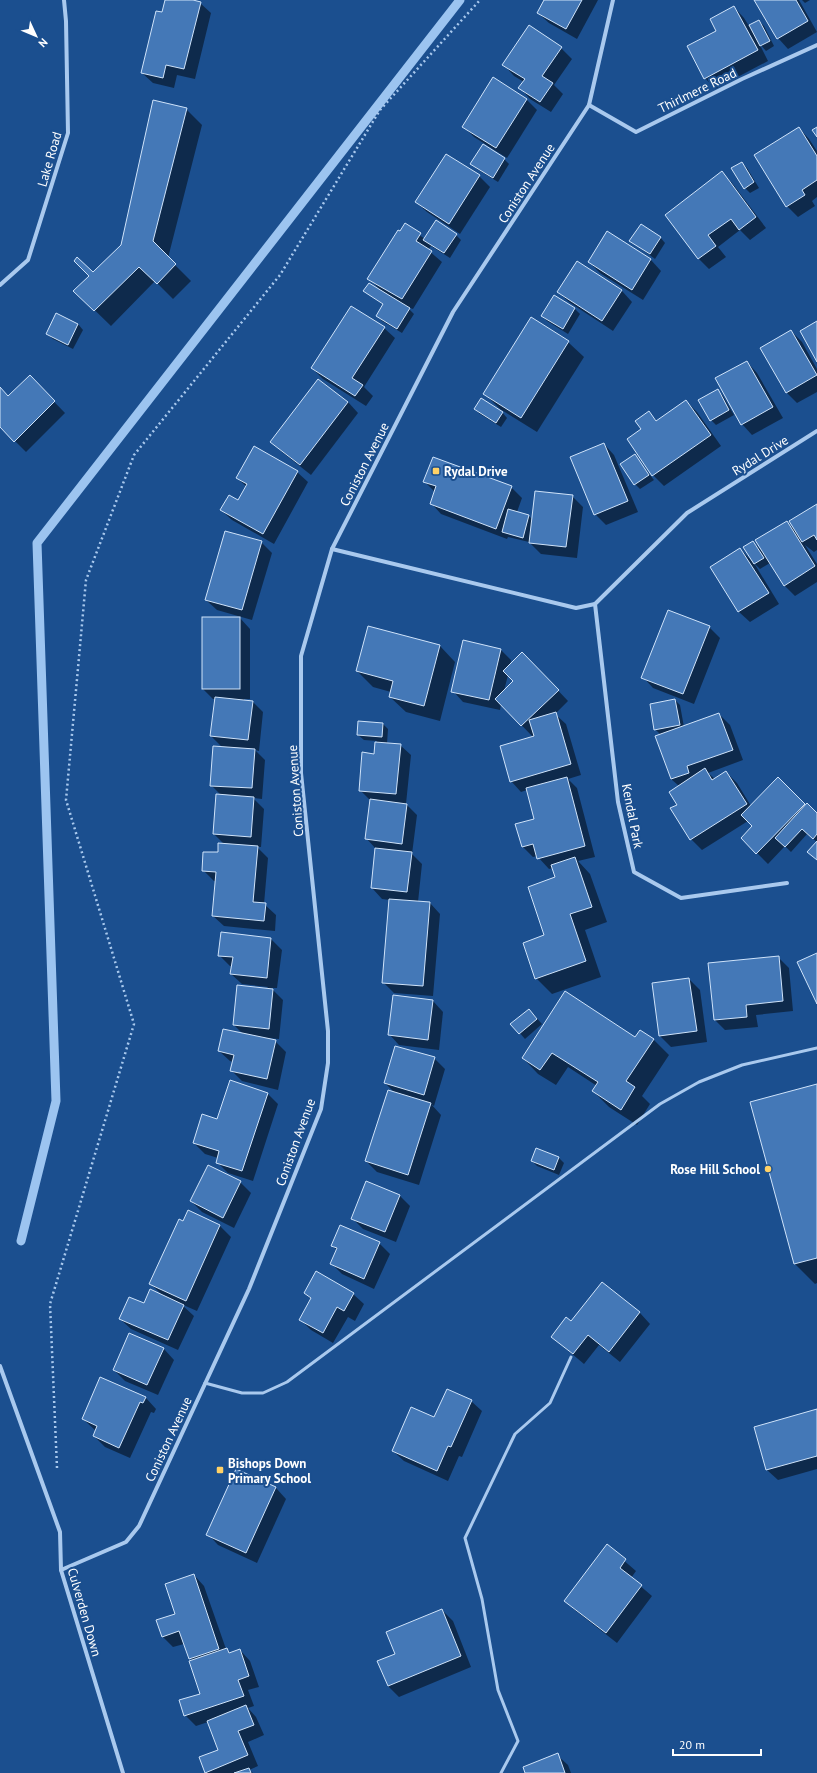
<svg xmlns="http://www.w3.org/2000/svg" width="817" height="1773" font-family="'PT Sans',sans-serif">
  <rect width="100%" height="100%" fill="#1b4f8f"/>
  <g fill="#0007" fill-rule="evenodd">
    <polygon points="166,0 189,0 200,3 211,13 195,79 177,75 174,88 153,83 142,73"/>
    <polygon points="545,0 598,0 577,39 549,23 538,13"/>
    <polygon points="755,0 799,0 817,32 788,49 778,38"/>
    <polygon points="802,0 810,0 805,3"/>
    <polygon points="734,7 744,18 749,26 759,21 764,26 774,46 766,51 759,43 768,61 715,89 705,78 717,31"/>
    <polygon points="561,48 572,59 554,85 563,94 551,112 530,99 520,88 524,82 514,76 504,65"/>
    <polygon points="526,99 537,110 507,158 474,137 464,127"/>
    <polygon points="186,109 202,125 168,258 191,281 173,299 155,281 111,326 75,291 122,246"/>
    <polygon points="799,128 809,139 817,151 817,197 812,201 815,206 798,217 787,206"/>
    <polygon points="446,155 479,176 490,187 460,234 427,212 416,202"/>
    <polygon points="504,159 509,164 498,182 477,169 472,164"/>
    <polygon points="742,163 747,168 759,188 750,193 745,188"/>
    <polygon points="722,173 732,183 766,228 750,240 740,230 718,247 726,257 709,269 699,259 666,215"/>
    <polygon points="405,225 425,239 456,235 461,240 450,258 431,246 428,250 442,262 413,309 407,307 414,314 402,333 382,321 377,315 384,305 365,291 380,290 369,278"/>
    <polygon points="607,233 651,260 661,271 643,300 600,273 589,262"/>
    <polygon points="660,237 665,243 655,259 631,241"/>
    <polygon points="577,262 622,291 632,302 613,331 569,302 558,292"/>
    <polygon points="554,296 575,309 580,314 568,334 547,321 542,316"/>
    <polygon points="78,324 83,330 73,349 53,339 47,334"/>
    <polygon points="384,328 395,338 364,387 373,396 366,406 323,379 312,368"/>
    <polygon points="791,331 802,342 817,369 817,392 797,403 786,392"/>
    <polygon points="568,342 584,357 537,432 500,409 485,394"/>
    <polygon points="747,362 757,373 783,418 752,435 742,424"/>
    <polygon points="30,377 65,413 26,452 0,426 0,389 9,397"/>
    <polygon points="718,391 723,396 734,415 716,425 711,420"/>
    <polygon points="686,401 697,412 721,446 664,486 653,475 628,439 642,430 649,413 657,421"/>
    <polygon points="348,402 358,413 311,475 282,452 271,441"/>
    <polygon points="475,409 502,412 507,418 501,427 480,414"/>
    <polygon points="604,444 614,455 638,512 606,525 595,514"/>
    <polygon points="634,455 654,480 640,489 635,484"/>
    <polygon points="297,472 308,482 274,544 232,520 221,510 239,501 247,487 237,478"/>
    <polygon points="424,481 511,487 522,498 517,512 529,516 533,520 572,496 583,507 577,558 541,554 529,542 508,537 507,539 441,514 431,503 435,492"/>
    <polygon points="817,505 817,550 814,552 805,545 817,564 817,582 795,596 784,585 770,563 760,569 754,563 779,604 750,622 739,612 711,567 740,549 752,561 753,542 761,550 787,522 795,530"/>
    <polygon points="261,542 272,553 252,620 217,610 206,600"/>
    <polygon points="240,618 250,629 250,699 244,699 244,701 253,702 263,712 259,751 255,750 265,760 262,799 253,798 264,809 261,847 257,847 268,858 264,904 276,915 275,931 224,926 213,916 216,881 214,881 203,870 225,845 214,834 222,796 211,785 223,748 211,736 216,699 213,699 203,689"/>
    <polygon points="709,627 720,638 694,704 653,688 643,677"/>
    <polygon points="440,646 455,662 440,721 406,712 390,697 391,692 373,687 357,671"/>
    <path d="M 500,649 L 511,660 L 510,666 L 533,664 L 568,701 L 555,714 L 566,724 L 581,775 L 568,779 L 577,788 L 595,857 L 578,861 L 590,874 L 607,922 L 585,930 L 601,977 L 552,994 L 536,978 L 556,878 L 553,868 L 549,869 L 537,856 L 533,857 L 522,846 L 535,820 L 527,790 L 521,792 L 511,781 L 533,737 L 501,704 L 500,710 L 463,702 L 453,691 ZM 508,675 L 514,681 L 504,691 Z"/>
    <polygon points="675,700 680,705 684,727 719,714 730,725 743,760 708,773 715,779 726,772 737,783 751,806 778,779 806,806 817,814 817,842 807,834 791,852 785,846 768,864 742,838 754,826 748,821 702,850 691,839 678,805 679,786 671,779 656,736 661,735 655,729"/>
    <polygon points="383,724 388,729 387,744 400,745 411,755 406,804 417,815 412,854 422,864 418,902 430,903 440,914 433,996 394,993 383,982 390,900 382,899 372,888 376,849 366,838 371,801 360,790 375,755 377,741 364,740 358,735"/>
    <polygon points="271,939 282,950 277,988 271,988 283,1000 279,1039 266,1038 266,1039 275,1041 286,1052 278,1090 242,1081 231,1070 233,1062 230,1061 219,1051 243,1034 234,1025 268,987 242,984 231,974 232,966 230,966 219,955"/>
    <polygon points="778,957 789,968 793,1011 756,1015 758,1027 725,1030 715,1020"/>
    <polygon points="689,979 700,990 707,1042 671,1047 660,1036 653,984"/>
    <polygon points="433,1001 443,1012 439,1050 399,1045 389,1034"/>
    <polygon points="534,1015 542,1024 525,1039 512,1024"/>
    <polygon points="636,1039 654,1040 669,1055 642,1096 650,1104 637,1125 609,1107 593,1091 597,1086 568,1067 556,1085 538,1074 523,1058"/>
    <polygon points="434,1058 445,1069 434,1106 431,1104 441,1115 419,1185 377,1172 366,1161 395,1093 385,1083"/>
    <polygon points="817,1085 817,1283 815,1284 795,1264"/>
    <polygon points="267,1093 278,1104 253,1181 228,1173 217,1162 218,1158 205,1154 194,1143"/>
    <polygon points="537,1149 559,1158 564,1163 559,1175 537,1166 532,1161"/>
    <polygon points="209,1166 240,1182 251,1193 234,1228 202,1212 191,1201"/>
    <polygon points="399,1195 410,1206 396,1242 363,1229 352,1218"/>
    <polygon points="188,1212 220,1226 231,1237 197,1311 181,1304 194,1316 178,1350 131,1329 120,1319 144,1304 163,1296 150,1283"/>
    <polygon points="379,1243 390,1254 374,1289 342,1274 331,1263 337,1250 332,1246"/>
    <polygon points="602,1283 640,1313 650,1324 620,1362 599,1345 584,1364 552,1337 571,1322"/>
    <polygon points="305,1293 353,1294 364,1304 355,1321 348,1317 333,1343 311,1330 300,1319 311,1299"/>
    <polygon points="164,1349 174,1360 158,1395 125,1381 114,1370"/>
    <polygon points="146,1398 156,1409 154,1413 151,1412 130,1458 105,1447 94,1436 96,1431 83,1419"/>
    <polygon points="471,1401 482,1411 462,1457 459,1456 448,1481 404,1461 393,1451"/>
    <polygon points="817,1410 817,1469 778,1480 767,1470"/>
    <polygon points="237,1470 276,1488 286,1499 257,1563 218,1545 208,1534"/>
    <polygon points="607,1546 636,1571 631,1578 652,1596 617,1643 576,1611 565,1601"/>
    <polygon points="194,1575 204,1586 226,1649 231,1653 240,1650 250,1661 259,1687 248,1690 254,1706 248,1708 256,1717 264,1735 248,1742 258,1766 249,1770 253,1773 207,1773 206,1772 219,1750 208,1722 196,1726 185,1715 201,1694 192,1661 184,1644 173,1647 163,1637 176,1614"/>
    <polygon points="442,1610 453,1621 471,1667 399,1697 388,1686 378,1661 396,1654"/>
    <polygon points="557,1755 568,1765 571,1773 526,1773"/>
  </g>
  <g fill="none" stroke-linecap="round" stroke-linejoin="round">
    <polyline stroke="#9cc4f0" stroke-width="9" points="21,1241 56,1101 37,543 460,0"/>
  </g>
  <g fill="#4478b7" stroke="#cfe3fa">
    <polygon points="165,0 193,0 201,2 184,69 166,65 163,78 141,73 156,11 162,12"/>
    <polygon points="544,0 582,0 566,29 537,13"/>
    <polygon points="754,0 796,0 808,21 777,39"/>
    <polygon points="734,6 758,50 704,79 687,46 716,31 710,19"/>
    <polygon points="759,20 770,41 760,46 749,25"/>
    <polygon points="529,25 562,47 542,76 553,83 540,102 518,88 525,79 502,65"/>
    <polygon points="493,77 527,99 496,148 462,127"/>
    <polygon points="153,100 187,108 153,241 176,264 157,284 139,267 94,311 73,291 89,276 74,261 77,257 93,272 121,245"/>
    <polygon points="799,127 817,156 817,180 802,190 805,195 786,207 754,155"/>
    <polygon points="817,127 817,137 812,130"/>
    <polygon points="483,144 505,158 493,178 470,164"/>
    <polygon points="446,154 480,175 449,224 415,202"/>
    <polygon points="742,162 754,182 744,189 731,168"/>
    <polygon points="722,171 756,217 739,230 731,219 708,235 716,246 698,259 665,215"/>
    <polygon points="436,220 457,234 444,253 423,240"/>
    <polygon points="405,223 421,233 416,241 432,251 402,299 367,279 398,230 400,231"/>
    <polygon points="641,224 661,237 650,254 629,241"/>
    <polygon points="607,231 651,259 632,290 588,262"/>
    <polygon points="577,261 622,290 602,321 557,292"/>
    <polygon points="369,283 410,308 397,329 376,316 383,304 363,291"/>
    <polygon points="554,295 575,308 563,329 541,316"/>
    <polygon points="351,306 385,327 352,378 363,385 355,396 311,368"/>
    <polygon points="56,313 78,324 68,345 46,334"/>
    <polygon points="531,317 569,341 521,418 483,394"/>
    <polygon points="817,321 817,362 800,331"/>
    <polygon points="791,330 817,375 786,393 760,348"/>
    <polygon points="747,361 773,407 741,425 715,378"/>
    <polygon points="30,375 55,401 14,442 0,427 0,387 8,396"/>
    <polygon points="318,379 348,402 300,465 270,442"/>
    <polygon points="718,389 729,410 710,421 698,400"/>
    <polygon points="481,398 503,412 496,423 474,409"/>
    <polygon points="686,400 711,435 652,476 627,439 641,429 635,421 649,411 656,421"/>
    <polygon points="604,443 628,501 594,515 570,457"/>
    <polygon points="254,446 298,471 263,534 220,510 229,495 238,500 247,484 236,478"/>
    <polygon points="635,454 649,475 634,485 620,464"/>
    <polygon points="433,457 512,486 496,529 430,504 436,486 423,482"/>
    <polygon points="535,491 573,495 566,547 529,543"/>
    <polygon points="817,504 817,540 814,535 802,542 789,521"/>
    <polygon points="508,509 529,515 523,538 502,532"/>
    <polygon points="787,521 815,566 784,586 755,540"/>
    <polygon points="225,531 262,541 242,610 205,600"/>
    <polygon points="753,541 764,558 754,564 743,547"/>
    <polygon points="740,548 769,593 738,612 710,567"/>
    <polygon points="668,610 710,626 683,694 641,678"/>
    <rect x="202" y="617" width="38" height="72"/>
    <polygon points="368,626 440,645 424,706 389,697 393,681 356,671"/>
    <polygon points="463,640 501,649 489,700 451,692"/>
    <polygon points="522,652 559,690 521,726 495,699 513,681 503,671"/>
    <polygon points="215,697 253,701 248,740 210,736"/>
    <polygon points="675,699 680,725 654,730 650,704"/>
    <polygon points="556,712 571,764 510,782 500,746 534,736 529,720"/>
    <polygon points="719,713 733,750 687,766 689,773 671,779 655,736"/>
    <polygon points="358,721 383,723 382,737 357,735"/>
    <polygon points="375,742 401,744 396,794 359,791 362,752 374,754"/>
    <polygon points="213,746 255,749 252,788 210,786"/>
    <polygon points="705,768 712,780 726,771 747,804 690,840 670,808 677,805 669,792"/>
    <polygon points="567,777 585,846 537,859 533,844 522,847 515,824 534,819 526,788"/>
    <polygon points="778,777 805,804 756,854 741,838 752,826 741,815"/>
    <polygon points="216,794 254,797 251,837 213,834"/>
    <polygon points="370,799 407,804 402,844 365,839"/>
    <polygon points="807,803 817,813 817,834 813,839 802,829 785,847 775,838"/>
    <polygon points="817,841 817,860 807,852"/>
    <polygon points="218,843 258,846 253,902 266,903 264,921 212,916 216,872 202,871 203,852 218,852"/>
    <polygon points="375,848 412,852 407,892 371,888"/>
    <polygon points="575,857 592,907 570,914 586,961 535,979 523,943 544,935 528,887 555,877 551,865"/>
    <polygon points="389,899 430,902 423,986 382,983"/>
    <polygon points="221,932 271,938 267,978 230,974 233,957 218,956"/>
    <polygon points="817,953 817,1004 797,962"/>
    <polygon points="779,956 783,1001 746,1005 747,1017 714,1020 708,963"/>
    <polygon points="689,978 697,1031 659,1036 652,983"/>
    <polygon points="237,985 273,989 269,1029 233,1025"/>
    <polygon points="565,991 635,1037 640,1030 654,1039 626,1081 635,1087 621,1110 592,1091 598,1082 552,1053 540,1070 522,1058"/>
    <polygon points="393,995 433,1000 428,1040 388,1035"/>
    <polygon points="529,1009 537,1019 519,1034 510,1024"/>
    <polygon points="223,1029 276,1040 267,1079 230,1071 234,1055 218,1051"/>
    <polygon points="395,1046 435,1057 424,1095 384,1083"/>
    <polygon points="230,1080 268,1093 242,1171 216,1163 219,1151 193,1143 202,1114 217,1119"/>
    <polygon points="817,1084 817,1258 794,1264 750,1102"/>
    <polygon points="388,1090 431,1103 408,1175 365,1161"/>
    <polygon points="536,1148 559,1157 554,1170 531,1161"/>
    <polygon points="208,1165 241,1181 223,1218 190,1201"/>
    <polygon points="366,1181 400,1195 385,1232 351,1219"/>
    <polygon points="188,1210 220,1225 186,1301 149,1284 179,1219 183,1221"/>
    <polygon points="340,1225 380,1242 364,1279 330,1264 337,1248 331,1246"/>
    <polygon points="316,1271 354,1293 344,1311 337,1307 323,1333 299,1320 311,1298 304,1293"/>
    <polygon points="602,1282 640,1312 609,1352 588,1335 573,1354 551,1337 566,1317 571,1321"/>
    <polygon points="150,1289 184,1305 168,1340 119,1319 129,1297 144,1303"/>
    <polygon points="129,1333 164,1348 147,1385 113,1370"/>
    <polygon points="100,1377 146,1397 143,1403 140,1402 119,1448 93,1436 97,1426 82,1419"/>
    <polygon points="447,1389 472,1400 451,1447 448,1446 437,1471 392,1451 411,1407 434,1417"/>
    <polygon points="817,1409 817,1456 766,1470 754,1427"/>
    <polygon points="236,1469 276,1487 246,1553 206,1535"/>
    <polygon points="607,1544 626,1559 620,1568 642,1585 606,1633 564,1601"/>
    <polygon points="194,1574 219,1649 189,1659 179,1631 162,1637 156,1620 175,1614 165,1584"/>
    <polygon points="442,1609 461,1656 388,1686 377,1661 395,1654 386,1632"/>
    <polygon points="227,1648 229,1653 240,1649 249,1676 238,1680 244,1696 184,1716 179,1700 200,1694 189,1661"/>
    <polygon points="246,1705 254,1725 238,1731 248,1755 205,1773 199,1757 218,1750 207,1721"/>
    <polygon points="558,1753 565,1773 525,1773 523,1767"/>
    <polygon points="249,1768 251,1773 234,1773"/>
  </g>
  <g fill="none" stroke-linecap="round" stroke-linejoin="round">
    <polyline stroke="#a9c9ee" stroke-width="2.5" stroke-dasharray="2 3" stroke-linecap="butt" points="57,1468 50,1304 134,1024 66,800 86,580 134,455 280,275 380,110 480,0"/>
    <g stroke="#a9c9ee" stroke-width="3">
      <polyline points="205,1383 242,1393 263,1393 287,1382 660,1104 699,1082 742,1065 817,1048"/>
      <polyline points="501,1773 518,1741 498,1690 482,1599 465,1538 515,1434 550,1403 571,1357"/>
    </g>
    <g stroke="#a9c9ee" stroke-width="4">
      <polyline points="589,105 636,132 742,79 817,45"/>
      <polyline points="0,285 28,260 68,133 66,21 64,0"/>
      <polyline points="332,549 576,608 595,604 687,513 817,431"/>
      <polyline points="595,604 618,802 634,872 681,898 787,883"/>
      <polyline points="0,1366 60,1532 61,1570 123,1773"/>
      <polyline points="61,1570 126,1542 139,1526 249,1289 321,1109 328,1063 328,1031 301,773 301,656 332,549 453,312 589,105 613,0"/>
    </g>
  </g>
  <g fill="#ffd166" stroke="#1b4f8f" stroke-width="1.5">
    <rect x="432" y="467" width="8" height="8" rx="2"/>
    <circle cx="768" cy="1169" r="4"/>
    <rect x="216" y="1466" width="8" height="8" rx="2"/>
  </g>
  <g text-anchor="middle" stroke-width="4" stroke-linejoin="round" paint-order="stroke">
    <g font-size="13" fill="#fff" stroke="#1b4f8f">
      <text transform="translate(697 90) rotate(-26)" y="5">Thirlmere Road</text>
      <text transform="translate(49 159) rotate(-74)" y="5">Lake Road</text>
      <text transform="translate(526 183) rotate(-57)" y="5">Coniston Avenue</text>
      <text transform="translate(760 455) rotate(-32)" y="5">Rydal Drive</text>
      <text transform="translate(364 464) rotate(-63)" y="5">Coniston Avenue</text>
      <text transform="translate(295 791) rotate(-94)" y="5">Coniston Avenue</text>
      <text transform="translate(633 816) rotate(79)" y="5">Kendal Park</text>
      <text transform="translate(295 1142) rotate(-70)" y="5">Coniston Avenue</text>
      <text transform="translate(168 1439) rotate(-65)" y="5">Coniston Avenue</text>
      <text transform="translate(85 1612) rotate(74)" y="5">Culverden Down</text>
    </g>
    <g font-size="13" font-weight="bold" fill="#fff" stroke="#1b4f8f" text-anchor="start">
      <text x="444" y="476">Rydal Drive</text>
      <text x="760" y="1174" text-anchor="end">Rose Hill School</text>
      <text x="228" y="1468">Bishops Down<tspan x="228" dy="15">Primary School</tspan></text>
    </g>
  </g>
  <g transform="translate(36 36) rotate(134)" stroke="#1b4f8f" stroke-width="3" paint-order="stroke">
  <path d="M0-3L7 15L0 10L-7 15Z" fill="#ffffff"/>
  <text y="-6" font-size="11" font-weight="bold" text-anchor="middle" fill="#ffffff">N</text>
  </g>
  <path d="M673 1749v6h88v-6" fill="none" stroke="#ffffff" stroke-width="2"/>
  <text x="679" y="1749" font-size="12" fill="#ffffff" stroke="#1b4f8f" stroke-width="3" paint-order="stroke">20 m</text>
</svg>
